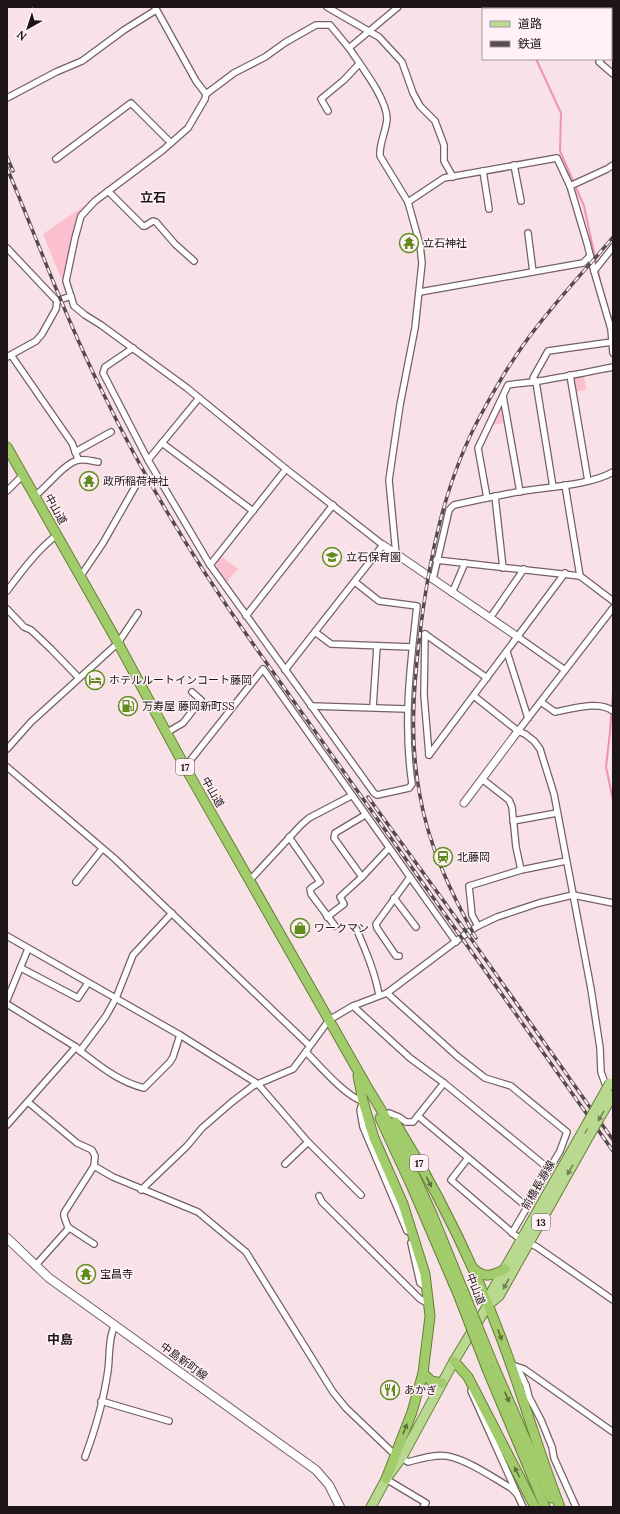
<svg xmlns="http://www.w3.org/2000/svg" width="620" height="1514" font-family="Lora,'Noto Sans JP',serif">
  <rect width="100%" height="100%" fill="#f8e1e7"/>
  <g fill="#fcbfd0">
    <polygon points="87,204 75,225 65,282 63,283 43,234"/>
    <polygon points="584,375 586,390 575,392 573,379 575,376"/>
    <polygon points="503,402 506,423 491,425"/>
    <path d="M 221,556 L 238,569 L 226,583 C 219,572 212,568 221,556 Z"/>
  </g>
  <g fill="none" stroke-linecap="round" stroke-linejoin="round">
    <g stroke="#ee93b0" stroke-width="2">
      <polyline points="494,7 496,9"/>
      <polyline points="536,59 561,113 560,151 584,206 601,285 613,325"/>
      <polyline points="613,691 610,732 606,767 613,800"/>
    </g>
    <defs>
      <g id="minor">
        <polyline points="155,7 196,81 206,94 234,73 265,57 286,42 316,25 330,25 349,48 398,7"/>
        <polyline points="327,7 379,37 402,62 413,93 420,106 435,121 444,145 444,161 453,177"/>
        <path d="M 349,48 C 361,66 387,99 387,119 C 386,132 379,143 380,156 L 408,202 L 420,245 L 422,263 L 415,328 L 400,405 L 389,480 L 396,554"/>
        <polyline points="611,48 613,45"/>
        <polyline points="601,59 599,62 613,74"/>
        <polyline points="206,94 205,99 188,128 163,150 95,201 81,216 75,238 66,281 74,306 85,315 101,325 187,388 286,469 383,545 285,670"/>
        <polyline points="7,98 56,72 82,61 124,30 156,10"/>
        <polyline points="328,111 321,99 344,80 359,64"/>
        <polyline points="56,159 131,103 171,143"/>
        <polyline points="514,165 521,201"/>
        <polyline points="483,171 489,209"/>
        <polyline points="570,186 607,169 613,165"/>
        <polyline points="108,191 143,226 145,226 153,221 156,222 175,244 194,261"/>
        <polyline points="408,202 444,178 557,158 570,186 587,243 594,271 611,329 613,353"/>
        <polyline points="528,233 533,272"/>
        <polyline points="7,248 57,301"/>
        <polyline points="594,271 613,247"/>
        <polyline points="420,292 583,263 590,256"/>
        <polyline points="57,301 71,296"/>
        <path d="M 133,348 L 105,367 L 103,373 L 148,460 L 210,565 L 374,793 L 377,795 L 409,788 L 412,784 C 403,723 410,667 417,606 L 379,601 L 355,582"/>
        <polyline points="11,355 72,443 78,459"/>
        <polyline points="7,357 36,341 42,334 56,309 57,301"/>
        <polyline points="570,375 588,481"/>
        <polyline points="503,396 520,492"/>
        <polyline points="162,443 253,511"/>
        <polyline points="75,452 111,432"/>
        <polyline points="148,460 199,398"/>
        <polyline points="565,485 580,576"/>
        <polyline points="553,487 536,382 533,378 548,351 612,342"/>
        <polyline points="7,491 23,475"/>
        <path d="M 35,496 C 47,487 65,462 79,460 C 85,459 92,461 98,462"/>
        <polyline points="495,496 503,568"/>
        <path d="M 487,498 L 478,448 L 508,385 C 518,383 529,383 539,381 C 564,377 588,372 613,367"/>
        <polyline points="436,560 580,576 613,601"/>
        <polyline points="210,565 286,469"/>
        <polyline points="80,577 103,543 135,487"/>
        <path d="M 433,579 L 449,510 L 454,505 C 477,500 500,495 523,491 C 550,487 590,485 613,472"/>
        <path d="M 7,591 C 21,572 38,549 57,535"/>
        <polyline points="452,593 465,563"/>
        <polyline points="7,609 24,627 31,630 51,649 78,677"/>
        <polyline points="246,616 333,505"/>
        <polyline points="490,618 524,569"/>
        <polyline points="315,632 331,644 412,647"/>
        <polyline points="425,634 424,695 429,755"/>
        <polyline points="425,634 487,678"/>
        <polyline points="518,637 565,670"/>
        <polyline points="507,652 528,718"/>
        <polyline points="474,696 518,731 525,734 534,741 540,749 554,794 591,989 600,1048 601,1072 607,1089"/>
        <path d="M 541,702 L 555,712 C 572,709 599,700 613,711"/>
        <polyline points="311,706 407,709"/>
        <polyline points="373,707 377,646"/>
        <polyline points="518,731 613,608"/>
        <polyline points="166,733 183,723 201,700 192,692"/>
        <polyline points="7,749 31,722 118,643 138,613"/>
        <polyline points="429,755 565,573"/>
        <polyline points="7,767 114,858 310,1046 329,1020 353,1006 387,993 467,933 478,926 497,917 539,903 573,895 613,903"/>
        <polyline points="185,767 263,669 456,942"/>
        <polyline points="482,779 509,800 512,807 516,847 521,870"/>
        <polyline points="513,821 557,813"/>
        <polyline points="289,837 320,882 310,889 311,894 335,926"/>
        <polyline points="362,877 389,848"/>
        <polyline points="250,880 301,825 309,818 351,796"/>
        <polyline points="76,882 102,849"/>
        <polyline points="394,898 416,927"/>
        <polyline points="327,917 344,904 340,897 362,877 334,838 335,833 365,815"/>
        <polyline points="478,926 472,915 469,886 521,870 566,861"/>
        <path d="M 356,928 C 365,949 375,972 379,995"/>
        <polyline points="7,936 180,1035 258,1084 308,1142 361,1195"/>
        <polyline points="399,956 396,956 377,928 376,924 410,877"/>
        <polyline points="21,968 78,998 88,983"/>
        <polyline points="387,993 457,1056 485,1078 511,1086 567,1132 560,1151 512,1233"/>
        <polyline points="7,1000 28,949"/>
        <polyline points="7,1004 76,1047"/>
        <polyline points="353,1006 410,1058 444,1083 549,1169"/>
        <path d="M 80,1051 C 100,1066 119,1082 144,1088 L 170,1062 L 173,1057 L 180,1035"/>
        <path d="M 306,1052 C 318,1064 347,1098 363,1101 L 360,1110 L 363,1127 L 407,1231"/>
        <path d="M 28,1102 L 77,1143 L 92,1150 L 95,1156 L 94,1166 L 64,1213 C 63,1219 68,1223 68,1229 L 35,1266"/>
        <polyline points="389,1113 399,1117 406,1122 413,1122 444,1083"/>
        <polyline points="418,1116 527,1207"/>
        <polyline points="7,1125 76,1047 80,1051 106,1016 116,998 133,955 172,913"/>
        <polyline points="468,1158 451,1180 516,1236 537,1247 613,1300"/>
        <polyline points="285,1164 308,1142"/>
        <path d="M 94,1166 L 113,1177 L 198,1212 L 246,1252 L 333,1392 L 346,1408 L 392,1452 L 408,1462 C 420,1459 434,1454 447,1456 C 468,1460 492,1477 511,1488 L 517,1494"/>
        <polyline points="141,1190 187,1146 202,1128 232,1102 253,1086 293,1069 308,1049"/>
        <polyline points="319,1196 322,1202 420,1299 429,1304"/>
        <polyline points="68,1227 94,1244"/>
        <polyline points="411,1243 420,1283 427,1288"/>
        <polyline points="515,1366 524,1369 613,1432"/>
        <polyline points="517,1367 526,1385 529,1397 541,1420 552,1447 554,1458 576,1507"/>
        <polyline points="471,1391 523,1507"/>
        <polyline points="101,1401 169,1421"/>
        <path d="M 85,1457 C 95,1430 104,1399 108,1370 C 110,1356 108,1338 115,1325"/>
        <polyline points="386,1479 426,1503 423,1507"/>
      </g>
      <g id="tertiary">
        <polyline points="383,545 518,637"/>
        <polyline points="464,803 518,731"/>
      </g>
      <polyline id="secondary" points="7,1238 49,1278 316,1470 329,1485 340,1507"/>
      <g id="primary">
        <polyline points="488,1305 499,1296 589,1136"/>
        <polyline points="371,1507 386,1479 402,1457 454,1361 488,1305 492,1291 587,1124"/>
      </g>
      <g id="trunk">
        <polyline points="7,447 118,643 185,767 366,1085 392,1128 409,1163 432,1214 463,1290"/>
        <polyline points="358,1076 363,1101 374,1138 403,1204 425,1274 430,1316 423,1373 431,1381 442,1383"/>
        <polyline points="380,1118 412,1187 458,1294"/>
        <path d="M 395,1122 C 435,1187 471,1258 498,1330 C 521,1388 537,1449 560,1507"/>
        <path d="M 472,1267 C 483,1279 492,1276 505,1269"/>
        <polyline points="454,1361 468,1377 535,1507"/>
        <polyline points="492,1362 551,1498"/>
        <polyline points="487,1369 545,1507"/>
        <polyline points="386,1479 412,1412 423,1373"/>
      </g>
    </defs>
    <use href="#minor" stroke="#746166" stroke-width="8"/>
    <use href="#tertiary" stroke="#746166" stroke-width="9"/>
    <use href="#secondary" stroke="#746166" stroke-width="10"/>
    <use href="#primary" stroke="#648235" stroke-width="11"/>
    <use href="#trunk" stroke="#648235" stroke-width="11"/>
    <use href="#minor" stroke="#fff" stroke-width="5.5"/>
    <use href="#tertiary" stroke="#fff" stroke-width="7"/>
    <use href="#secondary" stroke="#fff" stroke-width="8"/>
    <use href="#primary" stroke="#b9d890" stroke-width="9"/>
    <use href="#trunk" stroke="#a2cb6b" stroke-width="9"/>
    <defs>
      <g id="rail">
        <polyline points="7,157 13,171"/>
        <path d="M 7,168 C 39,244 67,322 104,395 C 146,482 196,563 251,641 L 613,1151"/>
        <polyline points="368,797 467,933 613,1140"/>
        <path d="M 476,938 C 451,893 429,847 420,796 C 410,744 413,694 419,642 C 428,562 444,480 484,409 C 496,387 509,365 524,344 C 551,306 584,272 613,237"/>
      </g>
    </defs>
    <use href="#rail" stroke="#574b4e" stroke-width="3.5"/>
    <use href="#rail" stroke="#fff1f5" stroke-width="2" stroke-dasharray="6" stroke-linecap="butt"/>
    <defs>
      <g id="primary-bridge">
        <polyline points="587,1124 610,1083"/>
        <polyline points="589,1136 613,1095"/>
      </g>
      <g id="trunk-bridge">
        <polyline points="463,1290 492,1362"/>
        <polyline points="458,1294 487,1369"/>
      </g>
    </defs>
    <use href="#primary-bridge" stroke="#648235" stroke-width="11" stroke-linecap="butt"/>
    <use href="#trunk-bridge" stroke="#648235" stroke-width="11" stroke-linecap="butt"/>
    <use href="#primary-bridge" stroke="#b9d890" stroke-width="9"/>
    <use href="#trunk-bridge" stroke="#a2cb6b" stroke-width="9"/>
  </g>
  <defs><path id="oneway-solid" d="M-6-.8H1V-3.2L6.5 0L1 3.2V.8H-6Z"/></defs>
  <g fill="#728059">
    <use href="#oneway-solid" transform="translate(601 1116) rotate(120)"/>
    <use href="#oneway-solid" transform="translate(570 1170) rotate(119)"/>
    <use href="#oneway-solid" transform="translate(506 1284) rotate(119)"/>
  </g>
  <g fill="#5f7040">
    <use href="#oneway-solid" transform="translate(429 1182) rotate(63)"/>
    <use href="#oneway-solid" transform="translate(500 1335) rotate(70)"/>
    <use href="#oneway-solid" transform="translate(507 1397) rotate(67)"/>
    <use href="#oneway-solid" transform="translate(405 1429) rotate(-68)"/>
    <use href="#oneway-solid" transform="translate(517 1472) rotate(-117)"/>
  </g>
  <defs>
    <symbol id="temple-ring" viewBox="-11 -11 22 22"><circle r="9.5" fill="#fff1f5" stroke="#618d1e" stroke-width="1.5"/><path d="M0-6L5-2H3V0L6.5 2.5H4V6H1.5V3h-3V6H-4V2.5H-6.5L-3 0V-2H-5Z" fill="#618d1e"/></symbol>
    <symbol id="school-ring" viewBox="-11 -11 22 22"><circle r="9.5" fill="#fff1f5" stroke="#618d1e" stroke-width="1.5"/><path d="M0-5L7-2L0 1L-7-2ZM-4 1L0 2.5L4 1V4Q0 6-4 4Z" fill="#618d1e"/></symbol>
    <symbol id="hotel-ring" viewBox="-11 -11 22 22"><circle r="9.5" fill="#fff1f5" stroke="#618d1e" stroke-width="1.5"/><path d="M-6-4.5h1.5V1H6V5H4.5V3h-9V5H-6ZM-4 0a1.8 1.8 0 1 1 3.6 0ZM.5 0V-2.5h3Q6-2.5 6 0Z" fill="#618d1e"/></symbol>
    <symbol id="fuel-ring" viewBox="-11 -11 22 22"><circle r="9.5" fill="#fff1f5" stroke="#618d1e" stroke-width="1.5"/><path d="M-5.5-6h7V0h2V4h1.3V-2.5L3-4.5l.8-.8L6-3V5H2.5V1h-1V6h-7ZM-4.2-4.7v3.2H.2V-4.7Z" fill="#618d1e"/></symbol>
    <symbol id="station-ring" viewBox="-11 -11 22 22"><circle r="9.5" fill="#fff1f5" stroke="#618d1e" stroke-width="1.5"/><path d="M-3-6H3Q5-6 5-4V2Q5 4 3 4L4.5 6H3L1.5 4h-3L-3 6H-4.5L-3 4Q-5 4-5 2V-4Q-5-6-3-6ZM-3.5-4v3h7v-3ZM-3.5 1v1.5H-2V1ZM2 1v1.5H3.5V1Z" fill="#618d1e"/></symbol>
    <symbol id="shop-ring" viewBox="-11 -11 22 22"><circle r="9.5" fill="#fff1f5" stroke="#618d1e" stroke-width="1.5"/><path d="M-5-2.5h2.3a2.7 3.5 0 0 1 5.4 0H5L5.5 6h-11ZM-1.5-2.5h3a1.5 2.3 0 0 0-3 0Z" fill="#618d1e"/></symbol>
    <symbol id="restaurant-ring" viewBox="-11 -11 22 22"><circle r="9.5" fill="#fff1f5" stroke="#618d1e" stroke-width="1.5"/><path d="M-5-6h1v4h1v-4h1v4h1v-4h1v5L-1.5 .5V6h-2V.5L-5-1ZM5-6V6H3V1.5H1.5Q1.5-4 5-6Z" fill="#618d1e"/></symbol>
  </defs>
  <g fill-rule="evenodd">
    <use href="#temple-ring" x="398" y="232" width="22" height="22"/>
    <use href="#temple-ring" x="78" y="470" width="22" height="22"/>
    <use href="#school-ring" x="321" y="546" width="22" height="22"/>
    <use href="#hotel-ring" x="84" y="669" width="22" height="22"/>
    <use href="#fuel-ring" x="117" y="695" width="22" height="22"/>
    <use href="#station-ring" x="432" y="846" width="22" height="22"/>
    <use href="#shop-ring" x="289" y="917" width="22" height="22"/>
    <use href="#temple-ring" x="75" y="1263" width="22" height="22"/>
    <use href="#restaurant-ring" x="379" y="1379" width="22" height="22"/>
  </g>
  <g text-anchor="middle" stroke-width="3" stroke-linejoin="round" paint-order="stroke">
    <g fill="#fff1f5" stroke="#605659" stroke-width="1">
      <rect x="176" y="759" width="18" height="16" rx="3"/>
      <rect x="410" y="1155" width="18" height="16" rx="3"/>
      <rect x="532" y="1214" width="18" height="16" rx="3"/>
    </g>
    <g font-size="10" font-weight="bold" fill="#1c1416">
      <text x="185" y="771">17</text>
      <text x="419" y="1167">17</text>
      <text x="541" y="1226">13</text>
    </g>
    <g font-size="11" fill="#1c1416" stroke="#fff1f5" text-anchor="start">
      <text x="423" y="247">立石神社</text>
      <text x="103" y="485">政所稲荷神社</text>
      <text x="346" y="561">立石保育園</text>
      <text x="109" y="684">ホテルルートインコート藤岡</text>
      <text x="142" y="710">万寿屋 藤岡新町SS</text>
      <text x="457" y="861">北藤岡</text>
      <text x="314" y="932">ワークマン</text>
      <text x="100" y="1278">宝昌寺</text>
      <text x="404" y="1394">あかぎ</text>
    </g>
    <g font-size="11" fill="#1c1416" stroke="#fff1f5">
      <text transform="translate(56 509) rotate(61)" y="4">中山道</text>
      <text transform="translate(213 792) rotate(60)" y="4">中山道</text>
      <text transform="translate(538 1185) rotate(-60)" y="4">前橋長瀞線</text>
      <text transform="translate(476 1289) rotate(68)" y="4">中山道</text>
      <text transform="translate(184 1361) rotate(36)" y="4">中島新町線</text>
    </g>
    <g font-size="13" font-weight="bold" fill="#1c1416" stroke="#fff1f5">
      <text x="153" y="202">立石</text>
      <text x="60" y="1344">中島</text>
    </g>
  </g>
  <rect width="620" height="1514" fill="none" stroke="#1c1416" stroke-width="16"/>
  <rect x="482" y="8" width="130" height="52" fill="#fff1f5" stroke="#a4999c"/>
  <rect x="490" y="21" width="20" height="6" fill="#b9d890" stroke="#a4999c"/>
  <text x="518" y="28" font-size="12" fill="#1c1416">道路</text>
  <rect x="490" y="41" width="20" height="6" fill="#574b4e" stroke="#a4999c"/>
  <text x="518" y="48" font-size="12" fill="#1c1416">鉄道</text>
  <g transform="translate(28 28) rotate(219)" stroke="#fff1f5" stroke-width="3" paint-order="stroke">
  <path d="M0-3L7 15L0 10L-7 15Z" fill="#1c1416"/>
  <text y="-6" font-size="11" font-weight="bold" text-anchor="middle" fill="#1c1416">N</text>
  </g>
</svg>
